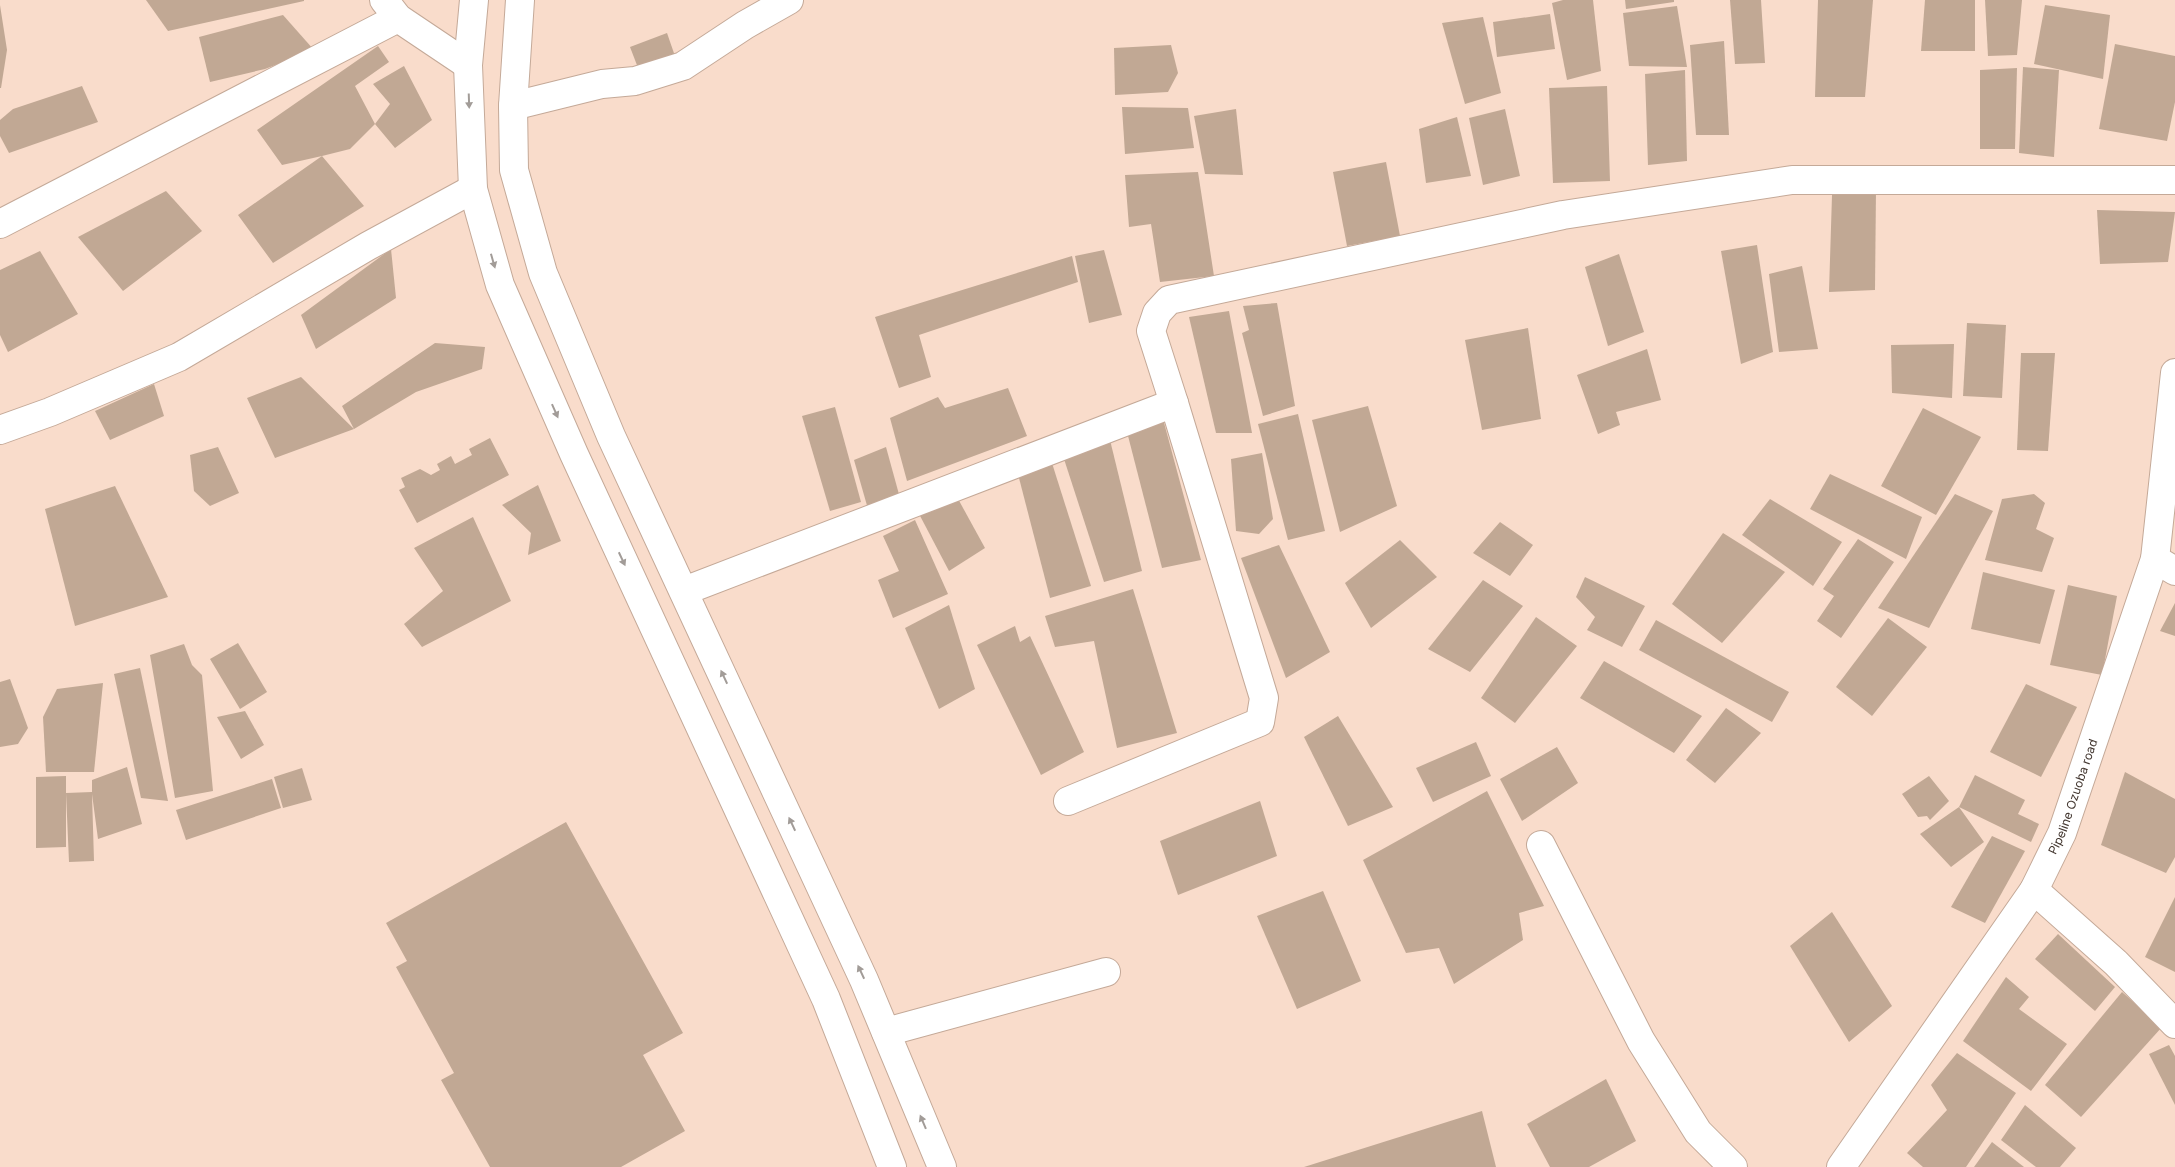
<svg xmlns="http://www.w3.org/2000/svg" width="2175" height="1167" font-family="Inter,sans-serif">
  <rect width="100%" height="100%" fill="#f9dccb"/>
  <g fill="#c1a894">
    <polygon points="146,0 304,0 304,1 168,31"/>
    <polygon points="1563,0 1593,0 1601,71 1567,80 1552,3"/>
    <polygon points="1625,0 1674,0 1674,2 1626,9"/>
    <polygon points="1730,0 1761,0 1765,63 1735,64"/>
    <polygon points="1818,0 1873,0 1865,97 1815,97"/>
    <polygon points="1925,0 1975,0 1975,51 1921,51"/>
    <polygon points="1985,0 2022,0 2017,55 1988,56"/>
    <polygon points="0,5 7,50 1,88 0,88"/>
    <polygon points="2045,5 2110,15 2103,79 2034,64"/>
    <polygon points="1677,6 1687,67 1629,66 1623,13"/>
    <polygon points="1550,14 1555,49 1497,57 1493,22"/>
    <polygon points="283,15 314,50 265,69 210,82 199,37"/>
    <polygon points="1483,17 1501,93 1465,104 1442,23"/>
    <polygon points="667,33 676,59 640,73 630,47"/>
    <polygon points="1724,41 1729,135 1696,135 1690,45"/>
    <polygon points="2115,44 2175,56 2175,102 2167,141 2099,129"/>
    <polygon points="1171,45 1178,73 1168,92 1115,95 1114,48"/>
    <polygon points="378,46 389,62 355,86 375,124 350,149 322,156 364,206 273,263 238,215 322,156 282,165 257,130"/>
    <polygon points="404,66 432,120 395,148 375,124 390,104 373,84"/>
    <polygon points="2023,67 2059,70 2054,157 2019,153"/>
    <polygon points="2017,68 2015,149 1980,149 1980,70"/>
    <polygon points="1685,70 1687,161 1648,165 1645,74"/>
    <polygon points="82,86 98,122 9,153 0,136 0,120 13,109"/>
    <polygon points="1607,86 1610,181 1553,183 1549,88"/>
    <polygon points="1122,107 1188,108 1194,148 1125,154"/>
    <polygon points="1236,109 1243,175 1205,174 1194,116"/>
    <polygon points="1505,109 1520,176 1483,185 1469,118"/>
    <polygon points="1457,117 1471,176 1426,183 1419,129"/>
    <polygon points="1386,162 1400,236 1347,246 1333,172"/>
    <polygon points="1198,172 1214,276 1160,282 1151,224 1129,227 1125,175"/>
    <polygon points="1876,189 1875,290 1829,292 1832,195"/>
    <polygon points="166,191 202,231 123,291 78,237"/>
    <polygon points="2097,210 2175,212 2168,262 2100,264"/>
    <polygon points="1757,245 1773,352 1741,364 1721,251"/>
    <polygon points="391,249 396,298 316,349 301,315"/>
    <polygon points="1104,250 1122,315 1089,323 1075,256"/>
    <polygon points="40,251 78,314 8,352 0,335 0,270"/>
    <polygon points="1619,254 1644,332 1608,346 1585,267"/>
    <polygon points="1072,256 1078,282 919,335 931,377 899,388 875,317"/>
    <polygon points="1802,266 1818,349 1779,352 1769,274"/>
    <polygon points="1277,303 1295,406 1263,416 1242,333 1249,330 1243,306"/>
    <polygon points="1229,311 1252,433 1216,433 1189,317"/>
    <polygon points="1967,323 2006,325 2002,398 1963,396"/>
    <polygon points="1528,328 1541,419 1482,430 1465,340"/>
    <polygon points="435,343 485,347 482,369 416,392 354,429 275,458 247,398 301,377 354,429 342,406"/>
    <polygon points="1954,344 1952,398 1892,393 1891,345"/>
    <polygon points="1647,349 1661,400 1616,412 1620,425 1598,434 1577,375"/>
    <polygon points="2021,353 2055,353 2048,451 2017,450"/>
    <polygon points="154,384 164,416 110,440 95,411"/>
    <polygon points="1008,388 1027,436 907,481 890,418 938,397 945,408"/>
    <polygon points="1368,406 1397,506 1340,532 1312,420"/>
    <polygon points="835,407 861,502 830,511 802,416"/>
    <polygon points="1923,408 1981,437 1936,515 1881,486"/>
    <polygon points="1298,414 1325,531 1288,540 1258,424"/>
    <polygon points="1163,419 1201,560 1162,568 1127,432"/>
    <polygon points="490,438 509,475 417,523 399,490 405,487 401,478 420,469 431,475 440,470 437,464 451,456 455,464 472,455 469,449"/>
    <polygon points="1110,440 1142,571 1104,582 1064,459"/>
    <polygon points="218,447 239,493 210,506 194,491 190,455"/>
    <polygon points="886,447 900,498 868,509 854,460"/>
    <polygon points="1262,453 1273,519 1259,534 1236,531 1231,459"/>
    <polygon points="1051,460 1091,586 1050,598 1019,478"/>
    <polygon points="1830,474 1922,517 1906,559 1810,509"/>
    <polygon points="538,485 561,541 528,555 531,533 502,505"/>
    <polygon points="115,486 168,597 75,626 45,509"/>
    <polygon points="1955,494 1993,511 1929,628 1878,608"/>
    <polygon points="2034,494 2045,503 2036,529 2054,538 2042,572 1985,560 2002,499"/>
    <polygon points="957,497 985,548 949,571 918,512"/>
    <polygon points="1770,499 1842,542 1813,586 1742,535"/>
    <polygon points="473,517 511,601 422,647 404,624 443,591 414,548"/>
    <polygon points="915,520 948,594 893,618 878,580 899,571 883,536"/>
    <polygon points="1500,522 1533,545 1510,576 1473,553"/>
    <polygon points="1723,533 1785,572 1722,643 1672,604"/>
    <polygon points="1858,539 1894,562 1841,638 1817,621 1834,596 1823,589"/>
    <polygon points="1400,540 1437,577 1371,628 1345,583"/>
    <polygon points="1279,545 1330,652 1286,678 1241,558"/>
    <polygon points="1983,572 2055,590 2040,644 1971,629"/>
    <polygon points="1585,577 1645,606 1622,647 1587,630 1595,617 1576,597"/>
    <polygon points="1483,580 1523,606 1470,672 1428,649"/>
    <polygon points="2068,585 2117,596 2102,675 2050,665"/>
    <polygon points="1133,589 1177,733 1117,748 1094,641 1055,647 1045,616"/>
    <polygon points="2175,603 2175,636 2160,631"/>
    <polygon points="949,605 975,689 939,709 905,628"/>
    <polygon points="1536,617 1577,646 1515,723 1481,698"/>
    <polygon points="1888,618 1927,647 1872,716 1836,687"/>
    <polygon points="1656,620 1789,692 1772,722 1639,650"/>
    <polygon points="1015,626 1020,642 1030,636 1084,752 1041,775 977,645"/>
    <polygon points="238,643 267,692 240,709 210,659"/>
    <polygon points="184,644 192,665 202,675 213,791 175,798 150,655"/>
    <polygon points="1604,661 1702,716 1674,753 1580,698"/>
    <polygon points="140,668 168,801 141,798 114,674"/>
    <polygon points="10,679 28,728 18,744 0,747 0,682"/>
    <polygon points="103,683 94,772 46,772 43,717 57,689"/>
    <polygon points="2026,684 2077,707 2041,777 1990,752"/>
    <polygon points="1726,708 1761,733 1715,783 1686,760"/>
    <polygon points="245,711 264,745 241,759 217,717"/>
    <polygon points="1338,716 1393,807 1348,826 1304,737"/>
    <polygon points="1476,742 1491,776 1433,802 1416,768"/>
    <polygon points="1557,747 1578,783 1522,821 1500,779"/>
    <polygon points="127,767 142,824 98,839 92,794 94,861 69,862 66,793 92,792 92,780"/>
    <polygon points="302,768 312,800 283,808 274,777"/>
    <polygon points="2125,772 2175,799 2175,857 2166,873 2101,845"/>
    <polygon points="1975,775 2025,800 2018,814 2039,824 2031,842 1959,807 1984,842 1951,867 1920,834 1959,807"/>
    <polygon points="66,776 66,847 36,848 36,777"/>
    <polygon points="1929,776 1949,801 1930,820 1927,816 1918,817 1902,794"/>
    <polygon points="272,779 281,808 186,840 176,810"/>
    <polygon points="1487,791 1544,906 1519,913 1523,940 1454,984 1439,948 1406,953 1363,860"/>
    <polygon points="1260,801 1277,856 1178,895 1160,841"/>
    <polygon points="566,822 683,1033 643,1055 685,1131 621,1167 490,1167 441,1080 454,1073 396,967 407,961 386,923"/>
    <polygon points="1992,836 2025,851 1985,923 1951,907"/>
    <polygon points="1323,891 1361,981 1297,1009 1257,916"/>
    <polygon points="2175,897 2175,972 2145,957"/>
    <polygon points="1832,912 1892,1006 1849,1042 1790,946"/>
    <polygon points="2058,934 2115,987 2095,1011 2035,959"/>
    <polygon points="2006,977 2029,997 2019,1009 2067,1044 2031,1091 1963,1041"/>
    <polygon points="2122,992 2162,1027 2081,1117 2045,1085"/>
    <polygon points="2169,1045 2175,1056 2175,1105 2149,1054"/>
    <polygon points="1957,1053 2016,1093 1966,1167 1923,1167 1907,1153 1947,1110 1931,1085"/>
    <polygon points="1606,1079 1636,1141 1589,1167 1550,1167 1527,1124"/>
    <polygon points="2025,1105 2076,1148 2060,1167 2036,1167 2001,1140"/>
    <polygon points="1482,1111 1496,1167 1304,1167"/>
    <polygon points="1992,1142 2024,1167 1974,1167"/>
  </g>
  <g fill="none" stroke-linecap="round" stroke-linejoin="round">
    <defs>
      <g id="minor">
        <polyline points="513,106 602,84 635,81 683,66 745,25 789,0"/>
        <polyline points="0,224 398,18"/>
        <polyline points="0,430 50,412 179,357 368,246 473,189"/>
        <polyline points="2155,559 2175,571"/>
        <polyline points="684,591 1174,403 1151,331 1157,313 1169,300 1563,215 1792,180 2175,180"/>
        <polyline points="1068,801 1260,722 1264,698 1174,403"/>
        <polyline points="1541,845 1641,1041 1698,1132 1733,1167"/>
        <polyline points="2034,890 2116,963 2175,1024"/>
        <polyline points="886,1032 1106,972"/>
        <path id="s1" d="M 1841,1167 L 2034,890 L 2062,833 L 2155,559 L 2175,373"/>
      </g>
      <polyline id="tertiary" points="384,0 398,18 468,65"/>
      <g id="secondary">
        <polyline points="474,0 468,65 473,189 500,285 574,454 826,999 892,1167"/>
        <polyline points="520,0 513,106 514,170 543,273 611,436 864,980 942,1167"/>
      </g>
    </defs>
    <use href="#minor" stroke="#c4a998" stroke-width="30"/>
    <use href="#tertiary" stroke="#c4a998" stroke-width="30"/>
    <use href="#secondary" stroke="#c4a998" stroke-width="30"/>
    <use href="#minor" stroke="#fff" stroke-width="28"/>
    <use href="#tertiary" stroke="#fff" stroke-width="28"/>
    <use href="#secondary" stroke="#fff" stroke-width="28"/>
  </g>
  <defs><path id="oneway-solid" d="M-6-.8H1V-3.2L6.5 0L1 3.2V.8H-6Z" transform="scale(1.25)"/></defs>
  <g fill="#a29c98">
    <use href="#oneway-solid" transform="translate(469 101) rotate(88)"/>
    <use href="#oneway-solid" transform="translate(493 261) rotate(74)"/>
    <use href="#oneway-solid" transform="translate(555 411) rotate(66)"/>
    <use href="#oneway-solid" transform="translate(622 559) rotate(65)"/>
    <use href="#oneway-solid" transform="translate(724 677) rotate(-115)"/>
    <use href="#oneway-solid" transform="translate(792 824) rotate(-115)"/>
    <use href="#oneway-solid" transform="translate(861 972) rotate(-115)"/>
    <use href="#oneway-solid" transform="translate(923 1122) rotate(-113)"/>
  </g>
  <g text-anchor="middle" stroke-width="5" stroke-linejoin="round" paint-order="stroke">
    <g font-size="12" fill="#443831" stroke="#f9dccb">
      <text dy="4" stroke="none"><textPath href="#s1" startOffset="439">Pipeline Ozuoba road</textPath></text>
    </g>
  </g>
</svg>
